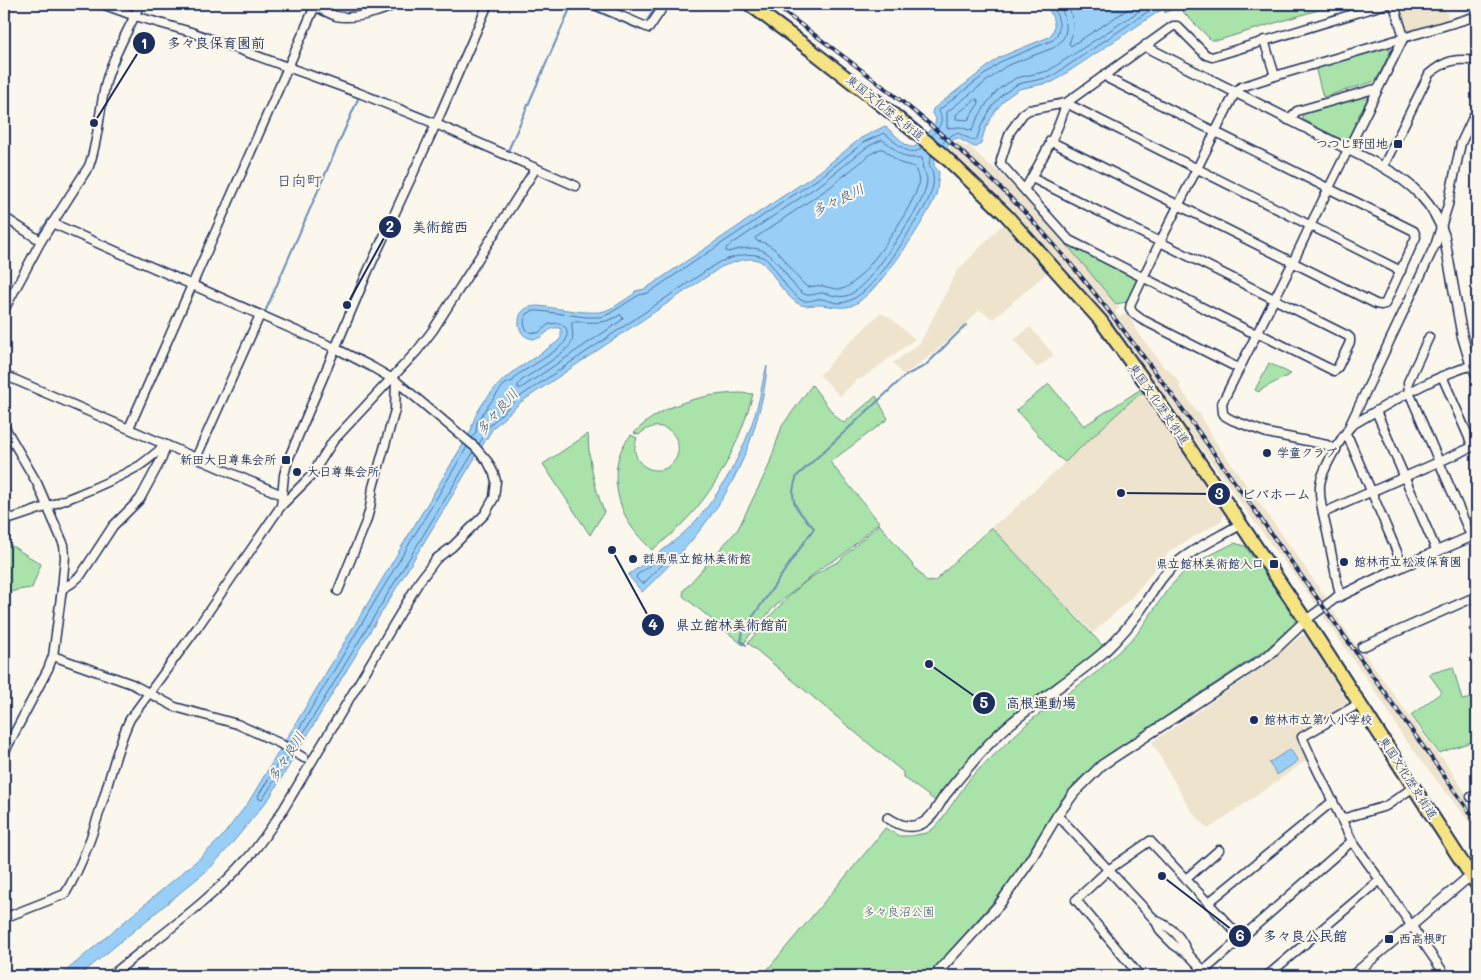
<svg xmlns="http://www.w3.org/2000/svg" width="1481" height="980" font-family="Mali,'Klee One',sans-serif">
  <rect width="100%" height="100%" fill="#fbf7ec"/>
  <filter id="ink" filterUnits="userSpaceOnUse"><feTurbulence type="fractalNoise" baseFrequency=".02" numOctaves="2"/><feDisplacementMap in="SourceGraphic" scale="10" xChannelSelector="R" yChannelSelector="G"/><feConvolveMatrix kernelMatrix="1 2 1 2 8 2 1 2 1" color-interpolation-filters="sRGB"/></filter>
  <g filter="url(#ink)">
    <g fill="#eee3cd">
      <polygon points="1398,4 1444,4 1448,17 1446,20 1408,31 1404,28"/>
      <polygon points="957,141 965,147 969,146 988,164 993,167 1020,193 1067,245 1116,304 1119,308 1115,312 1119,317 1126,314 1131,320 1134,325 1134,327 1165,369 1167,368 1181,384 1179,386 1197,413 1199,412 1215,441 1295,553 1327,600 1326,600 1327,602 1319,608 1276,551 1111,324 1116,321 1111,315 1107,318 1056,258 1004,204 947,150"/>
      <polygon points="1007,225 1049,271 993,319 980,310 936,351 914,368 902,374 893,363 920,343 957,271 1001,226"/>
      <polygon points="880,313 889,317 915,339 863,378 858,379 840,396 820,375 844,348"/>
      <polygon points="1030,327 1054,355 1037,368 1014,340"/>
      <polygon points="1144,391 1224,513 1223,520 1171,550 1131,598 1093,633 991,527 1009,514 1131,401"/>
      <polygon points="1331,608 1362,655 1363,652 1439,757 1442,757 1477,811 1477,832 1404,738 1384,704 1322,615"/>
      <polygon points="1302,635 1308,635 1336,678 1334,679 1347,701 1350,700 1351,702 1349,705 1299,735 1308,756 1307,760 1210,828 1207,828 1190,809 1152,742 1256,672"/>
    </g>
    <g fill="#a9e3a9" stroke="#628984">
      <polygon points="1164,4 1338,4 1219,40 1211,40 1179,8 1172,9 1165,13"/>
      <polygon points="1384,47 1390,49 1390,52 1376,81 1323,97 1315,67"/>
      <polygon points="1364,95 1367,99 1348,139 1345,141 1302,120 1303,113"/>
      <polygon points="1068,244 1136,277 1137,282 1127,302 1116,304 1067,245"/>
      <polygon points="1269,363 1291,374 1260,390 1259,392 1255,390"/>
      <polygon points="1049,384 1084,426 1141,389 1144,391 1131,401 1065,462 1058,457 1016,410"/>
      <polygon points="812,385 835,416 844,423 876,396 888,419 830,462 879,522 843,555 821,568 772,609 749,636 743,645 683,596 684,590 738,529 768,468 782,426"/>
      <path d="M 740,393 L 753,394 C 735,458 706,510 652,550 C 644,542 635,533 629,523 C 614,497 609,459 631,435 L 637,438 C 625,468 666,483 677,456 C 679,450 679,443 675,437 C 667,423 649,424 639,435 L 634,433 C 662,404 702,394 740,393 Z"/>
      <path d="M 588,434 C 589,463 594,485 604,512 L 590,535 L 543,464 Z"/>
      <path d="M 879,524 L 927,582 L 935,581 L 991,527 L 1104,647 L 1092,659 L 1020,711 L 971,757 L 937,802 L 903,777 L 903,772 L 748,643 C 772,613 801,578 838,562 Z"/>
      <polygon points="4,541 41,564 32,588 17,590 4,595"/>
      <polygon points="1234,543 1245,546 1295,618 1295,624 1265,650 1105,757 1078,780 1061,800 1007,886 928,976 762,976 872,845 885,828 899,836 910,836 927,833 934,828 941,820 971,777 1030,721 1097,672 1137,634 1168,589 1181,575 1191,565"/>
      <polygon points="1453,667 1462,700 1477,697 1477,740 1439,753 1411,715 1442,692 1429,674"/>
    </g>
    <g fill="#99cff7" stroke="#678fba">
      <path d="M 1046,4 L 1164,4 L 1164,8 L 1053,82 L 1019,89 L 1006,98 L 996,110 L 985,129 L 981,143 L 977,147 L 974,147 L 958,138 L 954,139 L 934,160 L 934,166 L 939,172 C 938,179 938,188 936,195 C 927,219 875,298 851,306 C 840,309 832,306 821,305 C 813,304 807,308 799,304 C 794,302 789,296 785,292 C 777,283 772,272 764,264 C 753,253 733,263 721,267 L 521,402 L 493,428 L 270,797 L 229,847 L 210,868 L 79,976 L 60,976 L 201,857 L 221,838 L 248,803 L 471,431 C 474,410 491,392 506,377 L 509,377 L 513,372 L 556,343 L 561,338 L 561,329 C 547,322 544,346 527,337 C 522,335 520,330 519,325 C 518,316 522,309 530,307 C 538,305 546,307 553,308 C 568,310 585,313 600,312 C 612,310 624,300 634,294 L 635,291 L 645,289 L 819,172 L 861,138 L 885,126 L 906,145 L 910,147 L 915,147 L 935,124 L 936,118 L 932,114 L 933,109 L 1000,57 L 1049,37 C 1059,26 1052,16 1046,4 Z"/>
      <path d="M 767,366 C 766,384 762,401 757,419 C 737,492 696,541 642,592 L 628,575 C 649,560 672,545 691,526 C 721,494 744,452 756,411 C 761,396 762,380 767,366 Z"/>
      <polygon points="1290,749 1298,761 1277,775 1269,763"/>
    </g>
    <g fill="none" stroke-linecap="round" stroke-linejoin="round">
      <g stroke="#4d6f9b" stroke-width="1">
        <path d="M 1059,4 C 1067,20 1072,36 1053,48 L 1006,66 L 947,112 L 947,128 L 960,127 L 972,131 L 975,123 L 987,103 L 999,89 L 1016,78 L 1048,71 L 1150,4"/>
        <path d="M 1067,4 C 1074,18 1075,29 1069,44 L 1071,46 L 1136,4"/>
        <polygon points="977,99 979,103 968,120 956,119 956,115"/>
        <path d="M 932,136 C 938,129 945,121 939,112 L 939,110 L 1002,61 L 1053,40 C 1064,28 1058,17 1052,4"/>
        <path d="M 882,140 C 891,144 897,154 906,157 C 912,159 917,157 922,158 C 923,161 922,166 923,169 C 924,173 927,175 927,180 C 926,201 905,226 894,244 C 885,258 864,288 849,295 C 840,299 831,294 822,293 C 816,293 810,297 804,294 C 797,290 792,283 788,277 C 769,251 762,242 728,252 L 726,251 L 726,248 L 825,181 L 867,147 Z"/>
        <path d="M 942,144 C 960,125 957,136 976,141 L 981,126 L 992,107 L 1003,94 L 1018,84 L 1051,77 L 1159,4"/>
        <path d="M 880,149 L 883,149 L 900,163 L 915,167 C 917,175 921,181 917,189 C 910,211 865,279 845,288 C 838,291 830,287 822,286 C 817,285 812,287 807,287 C 789,272 782,245 757,241 L 755,238 L 830,187 L 871,154 Z"/>
        <path d="M 620,315 L 623,317 L 622,320 L 521,388 L 518,388 L 518,385 L 522,380 C 532,373 568,352 572,342 C 574,335 571,328 572,322 C 591,321 602,326 620,315 Z"/>
        <path d="M 472,438 L 476,432 L 477,422 L 485,410 L 503,386 L 507,383 L 513,381 L 517,375 C 527,369 563,348 566,340 C 568,336 567,331 566,328 L 559,323 L 549,324 L 538,333 L 529,332 C 523,327 523,320 527,314 L 532,311 L 540,311 L 586,317 L 601,317 L 609,314 L 639,295 L 648,293 L 822,176 L 864,142 L 884,133 C 895,140 908,160 922,148"/>
        <path d="M 479,444 L 490,425 L 518,398 L 719,262 C 734,257 756,248 769,262 C 776,270 781,279 787,287 C 791,291 796,297 801,300 C 808,303 813,299 820,299 C 826,299 833,303 839,303 C 867,303 900,247 913,225 C 920,215 928,203 931,192 C 933,188 934,180 933,176 C 933,168 925,166 932,155"/>
        <polygon points="666,554 669,555 669,558 644,583 641,583 636,578 637,575"/>
        <polyline points="290,744 467,447"/>
        <polyline points="295,747 473,453"/>
        <polyline points="285,752 258,796 259,799 262,799 266,794 290,755"/>
      </g>
      <g stroke="#678fba" stroke-width="2">
        <polyline points="580,4 641,30"/>
        <polyline points="645,23 658,4"/>
        <polyline points="369,92 431,117"/>
        <polyline points="442,122 508,151 572,4"/>
        <polyline points="38,235 49,219"/>
        <polyline points="181,276 188,279"/>
        <polyline points="198,284 265,312 358,99"/>
        <path d="M 746,645 L 741,641 L 743,631 L 814,528 C 797,510 787,502 797,476 L 906,375 L 925,366 L 966,325"/>
      </g>
      <defs>
        <g id="minor">
          <polyline points="102,4 135,16 191,32 359,93 436,124 576,186"/>
          <path d="M 310,4 C 318,8 328,13 336,16 C 352,20 383,12 395,4"/>
          <polyline points="593,4 649,28 665,4"/>
          <polyline points="1264,40 1275,76"/>
          <polyline points="1288,120 1297,111 1371,90 1378,89"/>
          <polyline points="1050,141 1376,304 1381,305 1385,304 1416,237 1414,231 1109,79 1105,74"/>
          <path d="M 1383,167 L 1429,74 C 1446,60 1456,58 1477,61"/>
          <polyline points="1032,178 1348,336 1350,338 1350,342 1338,367 1334,371 1264,336 1249,331 1069,240 1001,164 1001,160 1010,132 1023,114 1029,110 1066,103 1173,26 1177,26 1206,55 1212,57 1386,4"/>
          <path d="M 1024,189 L 1028,184 C 1042,158 1059,131 1066,103 L 1401,271"/>
          <polyline points="4,217 41,241"/>
          <path d="M 52,223 L 335,348 L 372,367 L 396,381 L 475,447 L 488,462 L 494,474 L 496,481 L 494,498 L 485,514 L 452,547 L 436,559 L 419,582 L 283,810 C 271,827 260,845 246,860 C 208,903 155,939 111,976"/>
          <path d="M 4,310 L 41,241 L 89,166 C 99,139 99,110 106,82 C 112,57 130,28 140,4"/>
          <polyline points="1429,337 1408,382 1409,392 1471,536"/>
          <polyline points="1471,365 1477,376"/>
          <polyline points="1238,368 1141,319 1133,313 1130,308 1131,303 1160,242 1235,93 1241,87 1275,76 1477,16"/>
          <polyline points="4,375 282,495"/>
          <polyline points="1442,376 1473,447"/>
          <polyline points="1376,411 1437,552"/>
          <polyline points="4,426 37,483 64,545 65,557 62,589 53,656 48,669 4,753"/>
          <polyline points="129,428 315,6"/>
          <polyline points="1348,429 1436,243 1448,205 1461,143 1477,109"/>
          <polyline points="1345,435 1349,439 1403,566"/>
          <polyline points="1336,450 1327,445 1267,433 1232,420 1225,416 1223,413 1222,403 1293,262 1310,226 1404,37 1394,5 1392,4"/>
          <polyline points="196,458 260,315"/>
          <polyline points="281,506 311,476 333,441 417,351 433,330 536,168"/>
          <polyline points="1323,513 1477,445"/>
          <path d="M 4,521 C 50,506 96,490 139,466 C 148,460 157,452 166,445"/>
          <polyline points="62,589 72,583 81,575 113,526 140,499 162,458 166,445"/>
          <polyline points="338,591 366,522 370,508 373,487 395,410 396,381"/>
          <path d="M 1340,595 C 1335,573 1331,550 1326,527 C 1323,514 1319,499 1320,486 C 1320,473 1343,434 1352,425 C 1392,402 1432,376 1477,364"/>
          <polyline points="1306,620 1336,598"/>
          <polyline points="1362,647 1477,596"/>
          <polyline points="53,656 132,684 175,707 237,724 279,743 304,758"/>
          <polyline points="1360,703 1302,737 1312,759 1352,841 1380,880"/>
          <polyline points="1471,797 1477,794"/>
          <polyline points="1057,816 1063,821 1155,920 1161,932 1174,945 1189,955 1209,976"/>
          <polyline points="1342,819 1386,806 1414,787"/>
          <polyline points="1186,879 1219,850"/>
          <polyline points="1208,903 1333,801"/>
          <path d="M 4,918 L 65,894 C 83,864 94,830 104,797 C 112,770 118,744 130,719 L 197,628 L 281,506 L 284,475 L 288,460 L 368,271 L 436,124 L 488,4"/>
          <path d="M 1155,920 C 1175,929 1180,936 1189,955"/>
          <polyline points="1140,976 1076,900 1108,870 1150,841 1241,938"/>
          <polyline points="1198,976 1352,841"/>
          <polyline points="1267,976 1380,880 1446,976"/>
        </g>
        <g id="tertiary">
          <path d="M 1146,45 L 1150,49 L 1383,167 C 1411,183 1434,203 1444,235 L 1462,335 L 1471,365"/>
          <polyline points="1336,598 1403,566 1477,534"/>
          <path d="M 888,818 C 899,825 910,830 923,823 C 934,817 939,803 946,794 C 959,778 972,762 986,747 C 1020,710 1066,685 1104,652 C 1120,637 1134,620 1146,602 C 1153,591 1160,578 1170,569 C 1190,550 1218,538 1241,524"/>
          <polyline points="934,976 999,905 1028,864 1057,816 1074,793 1102,765 1268,656 1306,620"/>
          <polyline points="1352,976 1464,881 1472,877"/>
        </g>
        <polyline id="trunk" points="749,4 811,50 889,111 943,155 1006,215 1101,321 1148,386 1310,627 1477,885"/>
      </defs>
      <use href="#minor" stroke="#1b2f5e" stroke-width="11"/>
      <use href="#tertiary" stroke="#1b2f5e" stroke-width="12"/>
      <use href="#trunk" stroke="#1b2f5e" stroke-width="16"/>
      <use href="#minor" stroke="#fbf7ec" stroke-width="8"/>
      <use href="#tertiary" stroke="#fbf7ec" stroke-width="9"/>
      <use href="#trunk" stroke="#f6e381" stroke-width="12"/>
      <defs>
        <path id="rail" d="M 773,4 C 842,55 912,106 975,164 C 1055,236 1120,324 1183,410 L 1477,822"/>
      </defs>
      <use href="#rail" stroke="#1b2f5e" stroke-width="4"/>
      <use href="#rail" stroke="#fbf7ec" stroke-width="2" stroke-dasharray="5.5" stroke-linecap="butt"/>
    </g>
  </g>
  <g fill="#1b2f5e" stroke="#fbf7ec" stroke-width="2">
    <rect x="1393" y="139" width="10" height="10" rx="2.5"/>
    <circle cx="1267" cy="453" r="5"/>
    <rect x="281" y="455" width="10" height="10" rx="2.5"/>
    <circle cx="297" cy="472" r="5"/>
    <circle cx="633" cy="559" r="5"/>
    <circle cx="1344" cy="562" r="5"/>
    <rect x="1269" y="559" width="10" height="10" rx="2.5"/>
    <circle cx="1254" cy="720" r="5"/>
    <rect x="1384" y="934" width="10" height="10" rx="2.5"/>
  </g>
  <g text-anchor="middle" stroke-width="4" stroke-linejoin="round" paint-order="stroke">
    <g font-size="12" fill="#1b2f5e" stroke="#fbf7ec">
      <text transform="translate(885 108) rotate(39)" y="4">東国文化歴史街道</text>
      <text transform="translate(1159 404) rotate(55)" y="4">東国文化歴史街道</text>
      <text transform="translate(1408 778) rotate(57)" y="4">東国文化歴史街道</text>
    </g>
    <g font-size="12" font-weight="bold" fill="#1b2f5e" stroke="#fbf7ec" text-anchor="start">
      <text x="1388" y="148" text-anchor="end">つつじ野団地</text>
      <text x="1277" y="457">学童クラブ</text>
      <text x="276" y="464" text-anchor="end">新田大日尊集会所</text>
      <text x="307" y="476">大日尊集会所</text>
      <text x="643" y="563">群馬県立館林美術館</text>
      <text x="1354" y="566">館林市立松波保育園</text>
      <text x="1264" y="568" text-anchor="end">県立館林美術館入口</text>
      <text x="1264" y="724">館林市立第八小学校</text>
      <text x="1399" y="943">西高根町</text>
    </g>
    <g font-size="12" fill="#3e5c71" stroke="#fbf7ec">
      <text x="899" y="916">多々良沼公園</text>
    </g>
    <g font-size="14" font-style="italic" fill="#3a5784" stroke="#fbf7ec">
      <text transform="translate(838 200) rotate(-26)" y="5">多々良川</text>
      <text transform="translate(497 412) rotate(-49)" y="5">多々良川</text>
      <text transform="translate(286 757) rotate(-57)" y="5">多々良川</text>
    </g>
    <g font-size="15" fill="#1b2f5e" stroke="#fbf7ec">
      <text x="299" y="186">日向町</text>
    </g>
  </g>
  <path fill="none" stroke="#1b2f5e" stroke-width="2" d="M94 123L144 43M347 305L390 227M1121 493L1219 494M612 550L653 625M929 664L984 703M1162 876L1240 936"/>
  <g fill="#1b2f5e" stroke="#fbf7ec" stroke-width="2">
    <circle cx="94" cy="123" r="5"/>
    <circle cx="347" cy="305" r="5"/>
    <circle cx="1121" cy="493" r="5"/>
    <circle cx="612" cy="550" r="5"/>
    <circle cx="929" cy="664" r="5"/>
    <circle cx="1162" cy="876" r="5"/>
    <circle cx="144" cy="43" r="12"/>
    <circle cx="390" cy="227" r="12"/>
    <circle cx="1219" cy="494" r="12"/>
    <circle cx="653" cy="625" r="12"/>
    <circle cx="984" cy="703" r="12"/>
    <circle cx="1240" cy="936" r="12"/>
  </g>
  <g font-size="15" text-anchor="middle" font-weight="bold" fill="#fff">
    <text x="144" y="49">1</text>
    <text x="390" y="232">2</text>
    <text x="1219" y="499">3</text>
    <text x="653" y="630">4</text>
    <text x="984" y="708">5</text>
    <text x="1240" y="941">6</text>
  </g>
  <g font-size="14" text-anchor="middle" font-weight="bold" fill="#1b2f5e" stroke="#fbf7ec" stroke-width="4" stroke-linejoin="round" paint-order="stroke">
    <text x="216" y="48">多々良保育園前</text>
    <text x="440" y="232">美術館西</text>
    <text x="1276" y="499">ビバホーム</text>
    <text x="732" y="630">県立館林美術館前</text>
    <text x="1041" y="708">高根運動場</text>
    <text x="1305" y="941">多々良公民館</text>
  </g>
  <rect width="1481" height="980" fill="none" stroke="#fbf7ec" stroke-width="20"/>
  <rect x="10" y="10" width="1461" height="960" fill="none" stroke="#1b2f5e" stroke-width="2" filter="url(#ink)"/>
</svg>
